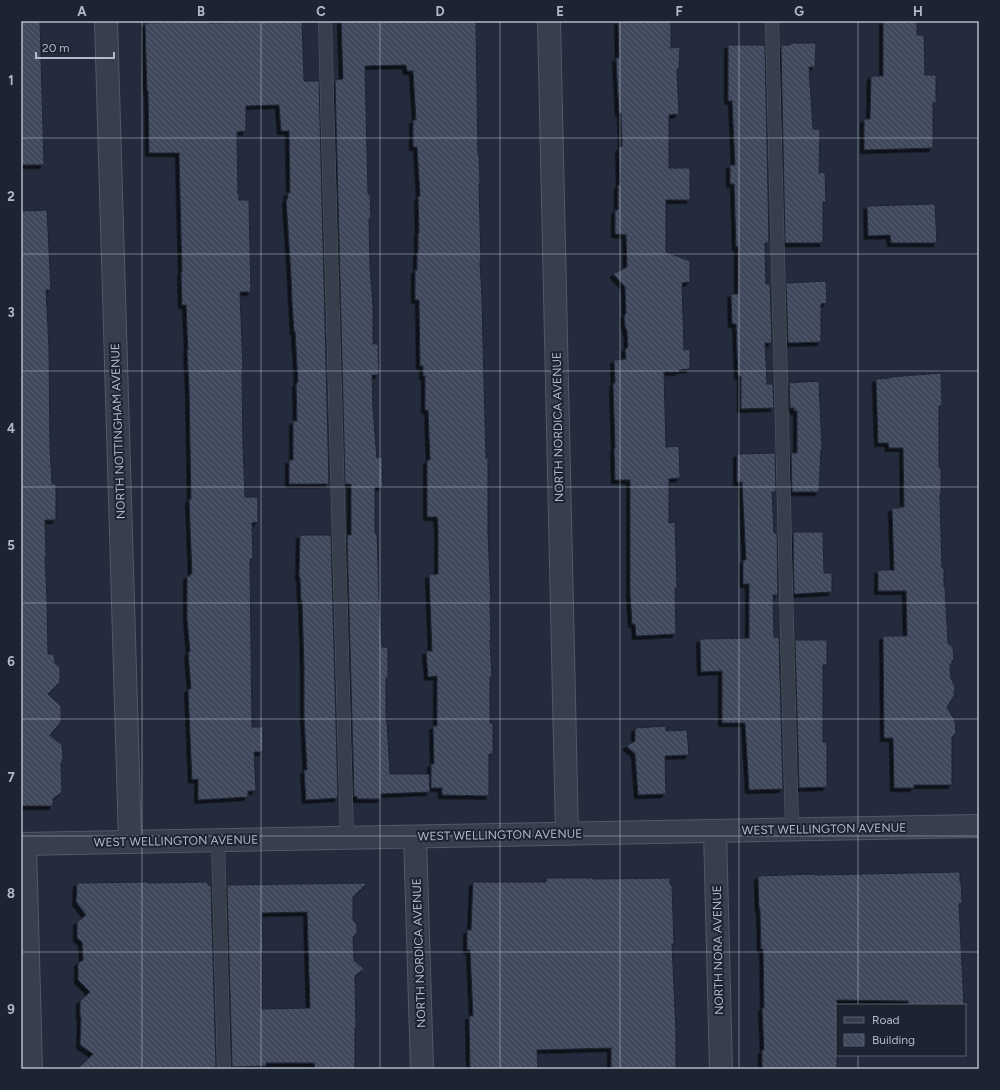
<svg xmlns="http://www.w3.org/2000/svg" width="1000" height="1090" font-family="Figtree,sans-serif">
  <defs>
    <pattern id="building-back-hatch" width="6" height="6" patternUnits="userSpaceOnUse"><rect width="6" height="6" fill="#3f495b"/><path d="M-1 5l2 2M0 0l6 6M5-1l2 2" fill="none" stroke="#586171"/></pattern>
    <filter id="shadow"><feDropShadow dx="-3.5" dy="3.5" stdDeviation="0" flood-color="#0009"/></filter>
  </defs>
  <rect width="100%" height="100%" fill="#232b3c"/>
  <g fill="url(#building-back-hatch)" stroke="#1e2533" fill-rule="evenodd" filter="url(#shadow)">
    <polygon points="21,21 40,21 44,165 21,165"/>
    <polygon points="181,21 209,21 209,23 302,21 304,81 319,81 329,484 289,484 289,460 293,460 293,421 297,421 296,383 298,383 295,331 294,332 292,301 291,276 286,199 288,199 287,193 290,193 289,131 281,131 279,105 246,106 246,131 237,132 238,194 239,194 239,200 249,200 251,292 240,292 243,370 242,370 243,445 245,497 258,497 258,522 252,523 253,559 250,559 252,727 263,727 263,752 254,752 256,791 248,791 248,797 198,800 198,779 192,780 188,689 191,689 188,652 190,652 187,618 187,576 190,576 190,574 192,574 189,499 191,499 189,386 187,350 188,350 186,305 182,305 181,272 182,272 179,153 149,153 148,91 147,91 145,23 181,22"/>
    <polygon points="341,21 476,21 478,155 479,155 480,184 479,184 481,262 480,262 482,297 483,344 486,458 488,458 488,533 491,602 490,602 491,640 490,640 492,677 490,677 490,723 493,723 493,754 489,754 489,796 442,795 442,788 431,788 431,764 434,764 433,726 437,726 437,676 428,677 426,651 432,651 429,575 438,574 438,526 437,517 427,517 427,460 430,460 428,410 425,410 425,376 423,376 423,366 420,366 419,300 415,300 415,270 417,270 417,253 418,253 418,233 419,233 418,197 420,196 417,147 413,147 413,120 416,120 413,71 407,71 406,65 365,66 368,194 370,194 371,219 369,219 370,266 373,306 373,344 378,344 379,375 372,375 373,410 377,458 382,457 383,487 375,487 375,533 377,533 379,598 382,647 388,647 388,678 386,678 386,721 387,721 390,774 429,774 430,792 381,794 381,799 357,799 357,796 354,797 347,535 351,535 351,484 345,484 335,80 343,79"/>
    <polygon points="618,21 671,21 671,48 680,47 679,69 677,69 679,114 669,115 669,168 690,168 690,200 666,200 666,252 690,261 690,282 682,283 684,350 690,349 690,369 679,370 679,372 664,372 666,447 679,446 680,478 669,479 669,523 675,522 677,588 675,588 676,634 636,636 635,624 632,624 630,592 630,480 615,480 614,448 615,448 613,383 615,383 614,360 626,359 625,349 628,347 627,332 625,326 624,316 626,313 625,287 613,274 627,267 626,235 615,234 615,210 618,210 618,185 620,185 619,148 622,146 621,113 619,113 616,58 619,58"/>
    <polygon points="883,21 917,21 917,35 924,35 925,75 936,75 936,103 933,103 933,148 864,150 864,119 870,119 871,76 883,76"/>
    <polygon points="790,43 816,43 815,67 809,67 813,129 820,129 819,173 825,172 826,202 823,202 823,243 785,243 781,45 790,45"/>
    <polygon points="728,45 765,45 769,243 765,243 766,284 770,284 772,343 765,343 767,383 767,384 773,384 774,408 741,409 741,376 738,376 736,324 732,324 731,294 738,294 738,246 736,247 734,184 730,184 730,165 735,165 732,101 728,101"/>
    <polygon points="935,204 937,243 891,243 890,235 868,236 867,206"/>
    <polygon points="47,210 51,290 46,290 49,347 50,447 52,484 56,484 56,520 45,520 46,557 45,557 47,600 48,654 54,654 55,663 60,667 60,682 48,694 61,706 61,722 50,735 62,745 63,760 61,763 62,792 53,799 53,806 21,806 21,211"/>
    <polygon points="826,281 827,303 821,304 821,342 788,343 786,283"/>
    <polygon points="941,373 942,406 939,406 939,467 941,467 941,494 940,494 942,568 944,568 944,587 945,587 948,643 953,647 954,658 950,666 951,679 955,686 954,696 947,707 955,721 956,733 952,737 952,785 914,785 914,788 894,788 893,738 884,738 883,636 907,636 906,591 878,591 878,570 894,570 892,508 900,508 900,507 904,507 903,448 889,448 888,443 878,443 876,379 890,378 890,377"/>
    <polygon points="819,381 822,449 821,449 819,492 792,492 791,453 797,453 797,411 794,411 794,408 790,408 789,383"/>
    <polygon points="775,453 776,492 772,492 774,533 777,533 778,595 773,595 774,637 779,638 783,789 749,790 745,723 722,723 722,671 701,672 700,639 749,638 749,584 743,584 743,560 746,560 742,482 737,482 737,454"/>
    <polygon points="793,532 823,532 824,573 832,573 832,592 794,594"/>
    <polygon points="300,535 331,535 338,798 306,800 304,770 307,770 304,717 304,666 302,601 301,601 300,577 299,577"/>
    <polygon points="795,640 827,640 827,665 823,665 823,742 827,742 827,787 799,788"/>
    <polygon points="666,726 666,731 687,730 689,755 665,756 666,794 638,795 635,754 626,746 635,741 635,728"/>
    <polygon points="960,872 960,882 961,882 962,903 959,904 964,1005 908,1005 908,1001 837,1000 837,1069 762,1069 762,1050 764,1050 762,1008 764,1008 763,949 761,949 760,909 759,909 758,876 815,874 815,875"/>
    <polygon points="546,878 593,878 593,879 670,878 670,885 672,885 674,944 672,944 676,1031 676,1069 611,1069 611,1048 537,1050 538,1069 470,1069 469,1016 473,1016 470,950 467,950 467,930 471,930 473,882 546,882"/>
    <polygon points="148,882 148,883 207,882 208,885 211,885 216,1067 213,1067 213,1069 77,1069 93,1054 80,1045 81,1017 80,1016 80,1001 90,992 78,980 78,963 83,960 82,942 77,938 77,922 86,915 76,902 77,883"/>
    <path d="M 367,883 L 353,897 L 353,920 L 357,925 L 357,933 L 353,937 L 354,960 L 364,969 L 355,976 L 356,1028 L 355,1028 L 355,1069 L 315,1069 L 314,1063 L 266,1063 L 266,1066 L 232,1067 L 227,885 ZM 307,912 L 310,1008 L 262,1009 L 262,952 L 263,952 L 262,913 Z"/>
  </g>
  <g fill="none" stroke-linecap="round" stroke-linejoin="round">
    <defs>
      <g id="service">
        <polyline points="325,21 347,838"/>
        <polyline points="772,21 792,830"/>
        <polyline points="218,840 224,1069"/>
      </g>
      <g id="minor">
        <polyline points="106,21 130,842"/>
        <polyline points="549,21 567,834"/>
        <polyline points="715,831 721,1069"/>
        <polyline points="415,837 422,1069"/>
        <polyline points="21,844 979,826"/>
        <polyline points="25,844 31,1069"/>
      </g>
    </defs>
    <use href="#service" stroke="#525967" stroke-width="14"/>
    <use href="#minor" stroke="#525967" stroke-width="24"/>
    <use href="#service" stroke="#373e4c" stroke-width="13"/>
    <use href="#minor" stroke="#373e4c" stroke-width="22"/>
  </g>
  <path fill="none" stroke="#b2b9c8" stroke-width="1" stroke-opacity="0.55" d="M 142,21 L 142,1069M 261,21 L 261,1069M 380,21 L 380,1069M 500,21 L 500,1069M 620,21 L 620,1069M 739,21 L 739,1069M 858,21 L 858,1005M 21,138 L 979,138M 21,254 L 979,254M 21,371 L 979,371M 21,487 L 979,487M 21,603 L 979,603M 21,719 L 979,719M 21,836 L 979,836M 21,952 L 979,952M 858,1055 L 858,1069"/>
  <g text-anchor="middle" stroke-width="4" stroke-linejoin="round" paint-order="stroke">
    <g font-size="12" fill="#b2b9c8" stroke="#1c2331">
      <text transform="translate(558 427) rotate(-91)" y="4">NORTH NORDICA AVENUE</text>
      <text transform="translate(118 431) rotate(-92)" y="4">NORTH NOTTINGHAM AVENUE</text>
      <text transform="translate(824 829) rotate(-1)" y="4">WEST WELLINGTON AVENUE</text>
      <text transform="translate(500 835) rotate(-1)" y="4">WEST WELLINGTON AVENUE</text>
      <text transform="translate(176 841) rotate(-1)" y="4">WEST WELLINGTON AVENUE</text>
      <text transform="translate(718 950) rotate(-91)" y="4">NORTH NORA AVENUE</text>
      <text transform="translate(419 953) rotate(-92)" y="4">NORTH NORDICA AVENUE</text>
    </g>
  </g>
  <rect width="1000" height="1090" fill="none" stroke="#1c2331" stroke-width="44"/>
  <rect x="836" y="1004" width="130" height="52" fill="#1c2331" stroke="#585f6d"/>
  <rect x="844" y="1017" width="20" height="6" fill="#373e4c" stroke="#585f6d"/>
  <text x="872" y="1024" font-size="12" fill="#b2b9c8">Road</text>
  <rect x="844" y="1034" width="20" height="12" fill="url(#building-back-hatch)" stroke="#585f6d"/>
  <text x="872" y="1044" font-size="12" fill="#b2b9c8">Building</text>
  <path d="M36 52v6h78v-6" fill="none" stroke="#b2b9c8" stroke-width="2"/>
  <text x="42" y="52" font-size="12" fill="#b2b9c8" stroke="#1c2331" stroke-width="3" paint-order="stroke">20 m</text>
  <rect x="22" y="22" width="956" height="1046" fill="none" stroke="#b2b9c8" stroke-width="1.5"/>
  <g font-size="13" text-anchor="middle" font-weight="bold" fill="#b2b9c8">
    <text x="82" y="16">A</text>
    <text x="201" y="16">B</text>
    <text x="321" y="16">C</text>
    <text x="440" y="16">D</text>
    <text x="560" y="16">E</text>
    <text x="679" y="16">F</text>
    <text x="799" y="16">G</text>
    <text x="918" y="16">H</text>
    <text x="11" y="85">1</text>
    <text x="11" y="201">2</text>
    <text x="11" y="317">3</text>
    <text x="11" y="433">4</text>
    <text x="11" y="550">5</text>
    <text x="11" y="666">6</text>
    <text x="11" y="782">7</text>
    <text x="11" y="898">8</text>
    <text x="11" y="1014">9</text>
  </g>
</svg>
